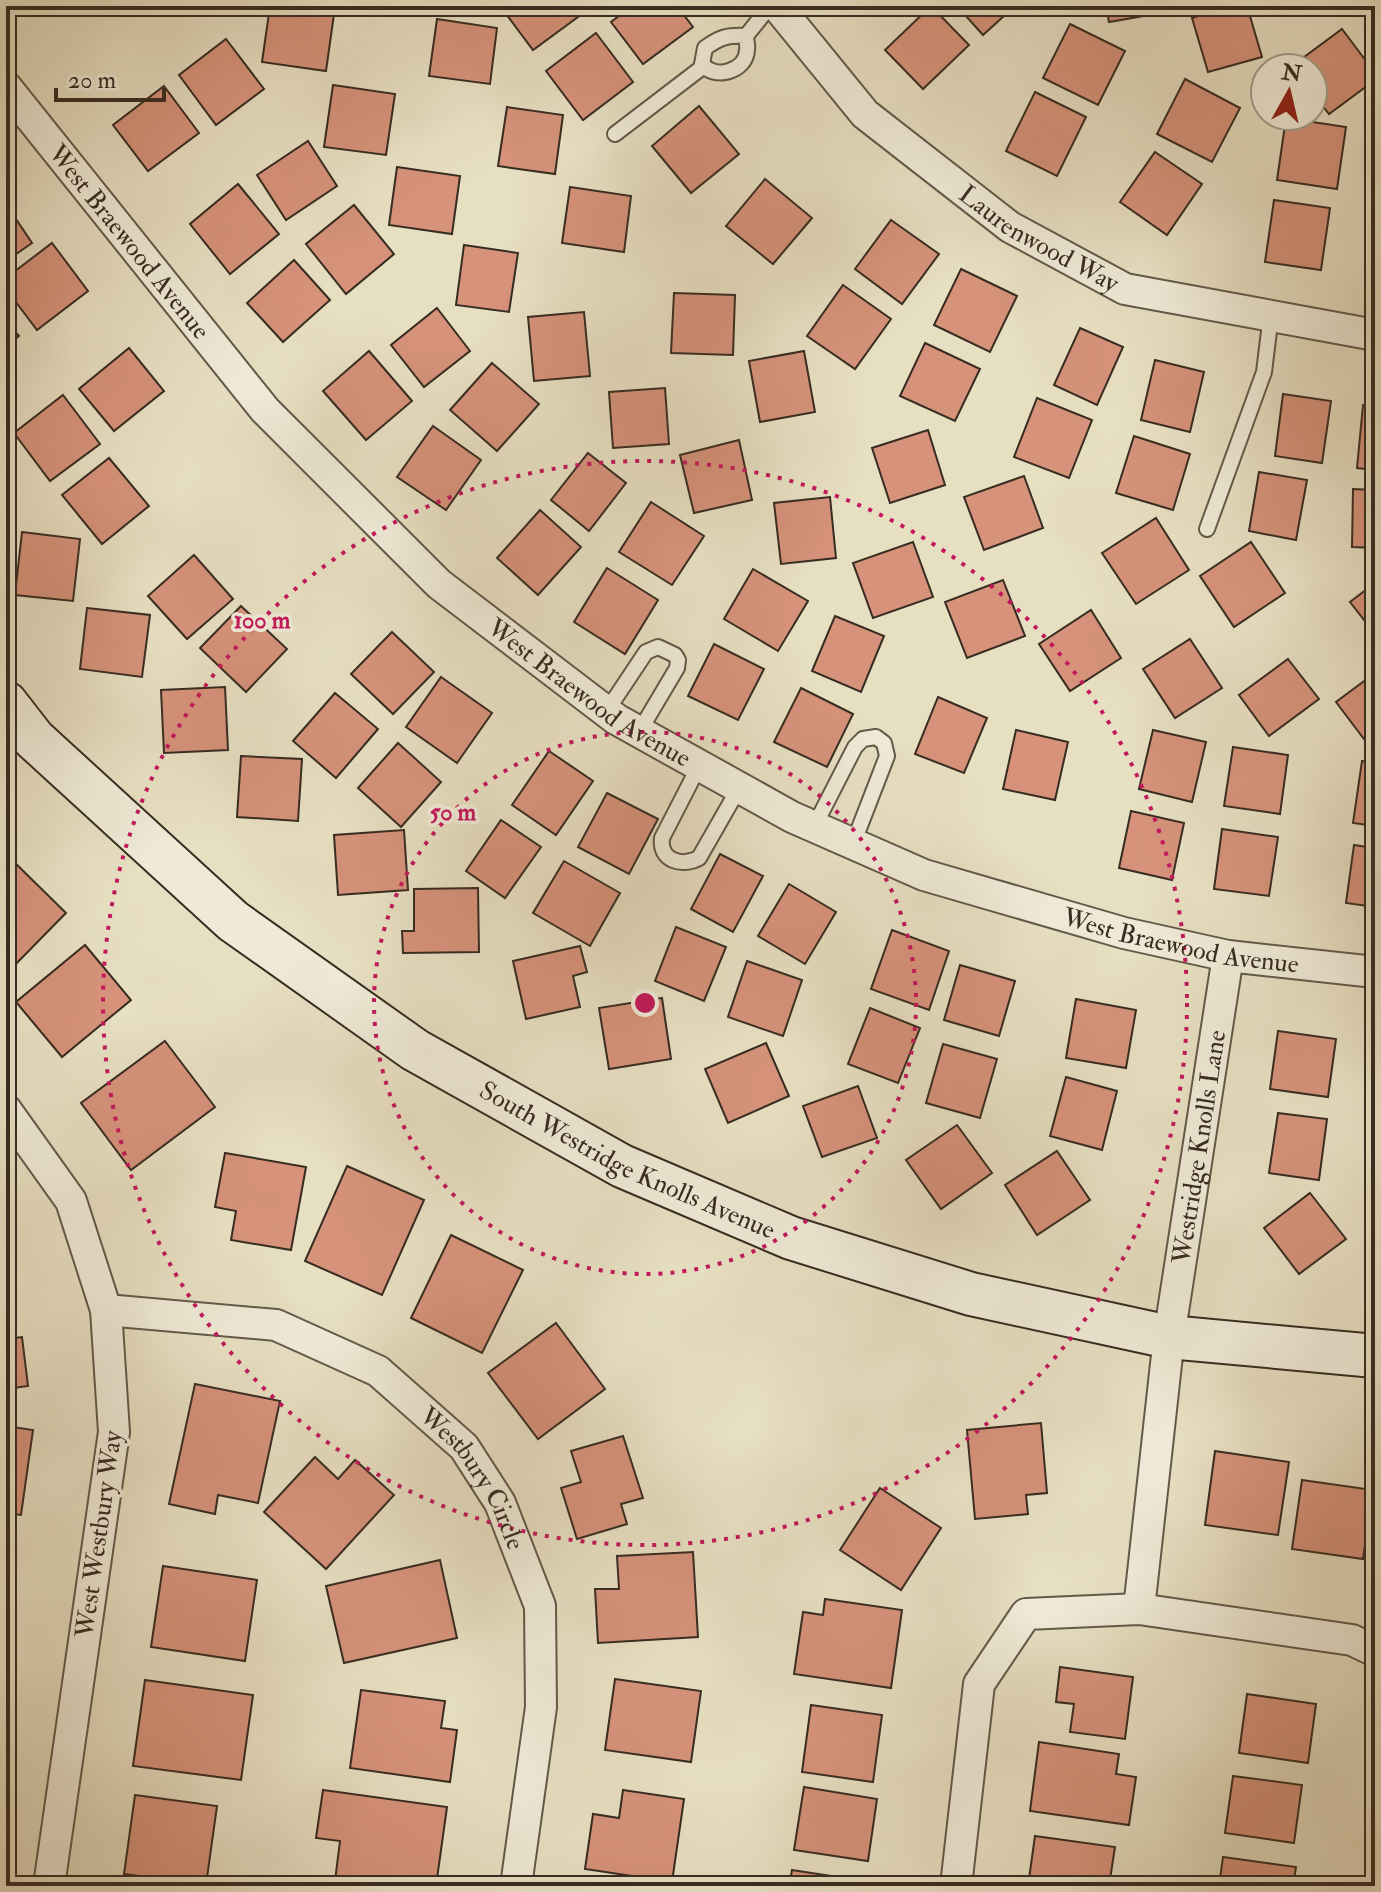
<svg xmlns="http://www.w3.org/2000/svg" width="1381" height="1892" font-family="'IM FELL Double Pica',serif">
  <rect width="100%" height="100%" fill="#e7dfc2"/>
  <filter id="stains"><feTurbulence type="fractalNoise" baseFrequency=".0025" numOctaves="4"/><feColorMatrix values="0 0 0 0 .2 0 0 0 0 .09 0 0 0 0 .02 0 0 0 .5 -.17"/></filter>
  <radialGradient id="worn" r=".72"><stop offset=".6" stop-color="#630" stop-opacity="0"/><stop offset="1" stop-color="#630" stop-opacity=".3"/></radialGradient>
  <g fill="#d6927b" stroke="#372c21" stroke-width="2">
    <polygon points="270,6 334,14 326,71 262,62"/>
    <polygon points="500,6 576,6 582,14 533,50"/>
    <polygon points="632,6 677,6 693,27 643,64 611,22"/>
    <polygon points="931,6 969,45 923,89 885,50"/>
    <polygon points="957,6 1015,6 983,35"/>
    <polygon points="1106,6 1166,6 1167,12 1109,22"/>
    <polygon points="1231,6 1247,6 1262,57 1208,72 1192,18"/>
    <polygon points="437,19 497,28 490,84 429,76"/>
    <polygon points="1070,24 1125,51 1098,105 1043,78"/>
    <polygon points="1342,29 1375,73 1375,80 1329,114 1313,93 1313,68 1292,66"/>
    <polygon points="596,33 633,82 583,120 546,71"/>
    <polygon points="226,39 264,89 216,125 179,75"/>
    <polygon points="1185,79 1240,108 1212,162 1157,134"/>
    <polygon points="333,85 395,94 386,155 324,147"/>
    <polygon points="164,86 199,133 148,171 113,125"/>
    <polygon points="1035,92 1086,117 1057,176 1006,151"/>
    <polygon points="699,106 739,154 691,193 652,146"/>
    <polygon points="507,107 563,115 555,174 498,166"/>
    <polygon points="1286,118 1346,127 1337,189 1277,180"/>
    <polygon points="308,141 337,186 286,220 257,175"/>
    <polygon points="1155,152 1202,184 1167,235 1120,202"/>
    <polygon points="397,167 460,176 452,234 389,225"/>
    <polygon points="765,179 812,218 773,264 726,226"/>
    <polygon points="238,184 279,234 230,274 190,224"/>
    <polygon points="570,187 631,196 624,252 562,243"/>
    <polygon points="1274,200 1330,208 1321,270 1265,262"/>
    <polygon points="6,204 32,243 6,261"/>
    <polygon points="354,205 394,254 346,294 306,244"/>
    <polygon points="891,220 939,254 902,304 855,269"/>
    <polygon points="52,243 88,291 37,330 6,289 6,278"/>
    <polygon points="464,245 518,253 509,312 456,305"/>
    <polygon points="294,260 330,300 283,342 247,303"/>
    <polygon points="961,269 1017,296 990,352 934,325"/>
    <polygon points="843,285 891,319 855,369 807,336"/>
    <polygon points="674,293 735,295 733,355 671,353"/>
    <polygon points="437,308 470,351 424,387 391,345"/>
    <polygon points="584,312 590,376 534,381 528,317"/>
    <polygon points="6,321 19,336 6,347"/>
    <polygon points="1080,328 1123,347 1097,405 1054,385"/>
    <polygon points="925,343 980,369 955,421 900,396"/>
    <polygon points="129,348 164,391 114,431 79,389"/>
    <polygon points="369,351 412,401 366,440 323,391"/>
    <polygon points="804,351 815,412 760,422 749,361"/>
    <polygon points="1155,360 1204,372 1190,432 1141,420"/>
    <polygon points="492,363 539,404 497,451 450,410"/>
    <polygon points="665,388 669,444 613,448 609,392"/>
    <polygon points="1283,394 1331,401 1322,463 1275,456"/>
    <polygon points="63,395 100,444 50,481 14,433"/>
    <polygon points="1037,398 1092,420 1069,478 1014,457"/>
    <polygon points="1363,405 1375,406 1375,470 1357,468"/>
    <polygon points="433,426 481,460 446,510 397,477"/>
    <polygon points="928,430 945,485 890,503 872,448"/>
    <polygon points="1134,436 1190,454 1173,510 1116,493"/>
    <polygon points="739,440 752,500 694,513 680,455"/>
    <polygon points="6,451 16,453 7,514 6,514"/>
    <polygon points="588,453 626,483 589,531 551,500"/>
    <polygon points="109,458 149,506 102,544 62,495"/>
    <polygon points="1259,472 1307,480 1296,540 1249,531"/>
    <polygon points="1024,476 1043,528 984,550 964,497"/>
    <polygon points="1353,489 1375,490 1375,548 1352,547"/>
    <polygon points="830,497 836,558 781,564 774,503"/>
    <polygon points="651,502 704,536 672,585 619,552"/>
    <polygon points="540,510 581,547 538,595 497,558"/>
    <polygon points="1156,518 1189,570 1136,604 1102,553"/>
    <polygon points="22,532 80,539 73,601 15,595"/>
    <polygon points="913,542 933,597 873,618 853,563"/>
    <polygon points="1251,542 1285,593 1234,627 1200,576"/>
    <polygon points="194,555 233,599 187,639 148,596"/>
    <polygon points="607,568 658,600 625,654 574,622"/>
    <polygon points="753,569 808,601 778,651 724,619"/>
    <polygon points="1003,580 1025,636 967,658 945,602"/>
    <polygon points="1375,583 1375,634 1350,602"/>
    <polygon points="241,606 287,649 246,692 200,648"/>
    <polygon points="87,608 150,615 142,677 80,669"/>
    <polygon points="1091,610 1121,658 1070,691 1039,644"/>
    <polygon points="835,616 884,636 861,692 812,671"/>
    <polygon points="392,632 434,672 393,714 351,674"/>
    <polygon points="1190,639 1222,688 1175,718 1143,669"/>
    <polygon points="714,644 764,669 738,720 688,696"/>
    <polygon points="1288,659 1319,699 1269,736 1239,695"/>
    <polygon points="1375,673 1375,749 1373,751 1336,702"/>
    <polygon points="441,677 492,713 457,763 406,727"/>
    <polygon points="225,687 228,750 164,753 161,690"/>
    <polygon points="801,688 853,714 827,767 774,742"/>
    <polygon points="335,693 378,729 336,778 293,741"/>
    <polygon points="938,697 987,718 964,773 915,754"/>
    <polygon points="1016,730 1068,742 1055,800 1003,789"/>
    <polygon points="1153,730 1206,742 1192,802 1139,789"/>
    <polygon points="398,743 441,782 401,827 358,788"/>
    <polygon points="1233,747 1288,755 1280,814 1224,806"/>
    <polygon points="549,751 593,781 556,835 512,805"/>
    <polygon points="241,756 302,759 298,821 237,817"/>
    <polygon points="1362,761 1375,763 1375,826 1353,823"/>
    <polygon points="607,793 658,819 629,874 578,847"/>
    <polygon points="1131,811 1184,823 1172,880 1119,868"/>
    <polygon points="501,820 541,847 505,898 466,871"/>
    <polygon points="1222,829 1278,837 1269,896 1214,889"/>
    <polygon points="404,830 408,890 338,895 334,835"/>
    <polygon points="1354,845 1375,848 1375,907 1346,903"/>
    <polygon points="720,854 763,876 733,932 691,909"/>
    <polygon points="7,855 66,913 6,974 6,856"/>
    <polygon points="564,861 620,893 590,946 533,913"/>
    <polygon points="789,884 836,912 805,964 758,936"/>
    <polygon points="478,888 479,952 403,953 402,931 414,931 414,889"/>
    <polygon points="676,927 726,947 704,1001 655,981"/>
    <polygon points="892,930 949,951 929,1010 871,989"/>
    <polygon points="85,945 131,1000 62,1057 16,1002"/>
    <polygon points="580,946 587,972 573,976 580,1007 526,1019 513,961"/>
    <polygon points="747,961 802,980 783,1036 728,1017"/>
    <polygon points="960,965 1015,981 999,1036 944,1020"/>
    <polygon points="662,998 671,1059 609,1069 599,1008"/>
    <polygon points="1076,999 1136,1010 1126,1068 1066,1058"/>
    <polygon points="870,1008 920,1028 898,1083 848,1064"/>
    <polygon points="1278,1031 1336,1039 1328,1097 1270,1089"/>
    <polygon points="165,1041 215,1107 131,1170 81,1103"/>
    <polygon points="766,1043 789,1096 728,1123 705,1069"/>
    <polygon points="943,1044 997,1059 980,1118 926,1103"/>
    <polygon points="1066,1077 1117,1091 1102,1150 1050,1136"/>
    <polygon points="858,1086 877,1138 822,1157 803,1106"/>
    <polygon points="1278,1113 1327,1119 1319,1180 1269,1173"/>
    <polygon points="957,1125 992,1173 941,1209 906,1160"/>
    <polygon points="1057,1151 1090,1200 1037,1235 1005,1185"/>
    <polygon points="225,1153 306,1167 291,1250 231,1240 236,1211 215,1207"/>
    <polygon points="347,1166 424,1200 382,1295 305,1261"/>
    <polygon points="1310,1193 1346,1239 1299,1274 1264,1228"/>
    <polygon points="451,1235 523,1270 482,1353 411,1318"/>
    <polygon points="556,1323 605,1389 538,1439 488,1373"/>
    <polygon points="22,1337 28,1386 6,1389 6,1339"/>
    <polygon points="195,1384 280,1401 258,1503 218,1495 215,1514 169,1504"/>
    <polygon points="1041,1423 1047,1493 1026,1495 1028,1514 975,1519 967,1430"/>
    <polygon points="6,1426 33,1430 21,1515 6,1513"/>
    <polygon points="623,1436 643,1498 621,1504 627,1524 577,1539 561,1488 581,1482 571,1451"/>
    <polygon points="1215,1451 1289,1462 1278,1535 1205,1525"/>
    <polygon points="315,1457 338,1479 355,1460 394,1495 326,1569 264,1512"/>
    <polygon points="1302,1480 1373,1490 1363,1559 1292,1549"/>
    <polygon points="880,1488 941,1528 901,1590 840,1550"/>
    <polygon points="6,1535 16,1537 6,1611"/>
    <polygon points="693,1552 698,1637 598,1643 595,1589 619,1589 617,1556"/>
    <polygon points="440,1560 457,1638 344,1663 326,1586"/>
    <polygon points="163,1566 257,1580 245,1661 151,1647"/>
    <polygon points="825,1599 902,1610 891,1688 794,1674 803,1612 823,1615"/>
    <polygon points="1060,1667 1133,1677 1125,1739 1070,1732 1074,1704 1056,1702"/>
    <polygon points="615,1679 701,1691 691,1762 605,1750"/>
    <polygon points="145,1680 253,1695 241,1780 133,1766"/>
    <polygon points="361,1690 445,1701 441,1728 457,1730 450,1782 350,1768"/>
    <polygon points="1247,1694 1316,1704 1308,1763 1239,1753"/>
    <polygon points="811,1705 882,1715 873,1782 802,1772"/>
    <polygon points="1039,1742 1119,1754 1116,1774 1136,1777 1129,1825 1030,1811"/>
    <polygon points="1233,1776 1302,1785 1294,1843 1225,1833"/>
    <polygon points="804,1787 877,1799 868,1861 794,1850"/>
    <polygon points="323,1790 447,1807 436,1886 368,1886 335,1881 340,1841 316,1838"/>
    <polygon points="623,1790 684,1799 672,1882 585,1869 593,1814 619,1818"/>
    <polygon points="135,1795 217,1806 206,1885 124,1874"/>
    <polygon points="1035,1836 1115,1847 1109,1886 1028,1886"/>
    <polygon points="1223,1857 1296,1867 1293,1886 1219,1886"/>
    <polygon points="792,1870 858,1880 858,1886 789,1886"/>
  </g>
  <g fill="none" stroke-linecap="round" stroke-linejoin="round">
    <defs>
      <g id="lane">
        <path d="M 746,36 C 728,35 720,37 705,48 L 702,64 C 714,80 746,72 747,50 C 748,45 746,41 746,36 L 770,6"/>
        <polyline points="615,134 704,66"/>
        <polyline points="1207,529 1264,372 1271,315"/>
        <polyline points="606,712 646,652 658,647 675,655 678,660 677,668 639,732"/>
        <path d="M 699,766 L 662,838 C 659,861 682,867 699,858 L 739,788"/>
        <polyline points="814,827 855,747 863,739 876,737 884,743 887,756 853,844"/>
      </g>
      <g id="street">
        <path id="s1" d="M 777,6 L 865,114 L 1010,227 L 1125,289 L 1375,335"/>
        <path id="s2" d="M 6,87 L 265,410 L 439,584 L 616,719 L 792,817 L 924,875 L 1124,933 L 1228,956 L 1375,972"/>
        <polyline points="6,1110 71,1201 106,1310 114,1432 49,1886"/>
        <path id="s3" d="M 106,1310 L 276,1325 L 378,1371 L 464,1447 L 500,1503 L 540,1606 L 541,1707 L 516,1886"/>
        <path id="s4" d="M 1139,1609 L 1169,1337 L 1228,956"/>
        <polyline points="956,1886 979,1684 1026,1614 1139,1609 1352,1640 1375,1651"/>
      </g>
      <g id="secondary">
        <path id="s5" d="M 6,703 L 34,739 L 233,921 L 415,1050 L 622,1166 L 791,1238 L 971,1294 L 1169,1337 L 1375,1356"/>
      </g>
    </defs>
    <use href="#lane" stroke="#635949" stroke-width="18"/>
    <use href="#street" stroke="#635949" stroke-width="34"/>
    <use href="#secondary" stroke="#372c21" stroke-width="46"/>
    <use href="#lane" stroke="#efead7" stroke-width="14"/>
    <use href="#street" stroke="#efead7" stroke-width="30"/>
    <use href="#secondary" stroke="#efead7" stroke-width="42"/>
  </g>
  <g fill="none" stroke="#c2185b" stroke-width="4" stroke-dasharray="4 8">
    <circle cx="645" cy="1003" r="271"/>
    <circle cx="645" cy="1003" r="542"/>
  </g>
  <g text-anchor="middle" stroke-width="7" stroke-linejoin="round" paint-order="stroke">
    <g font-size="26" fill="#372c21" stroke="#efead7">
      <text dy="9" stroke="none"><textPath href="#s1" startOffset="354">Laurenwood Way</textPath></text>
      <text dy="9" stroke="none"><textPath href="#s2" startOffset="198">West Braewood Avenue</textPath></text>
      <text dy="9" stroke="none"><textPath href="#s2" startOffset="846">West Braewood Avenue</textPath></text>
      <text dy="9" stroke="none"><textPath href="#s2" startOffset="1494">West Braewood Avenue</textPath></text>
      <text dy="9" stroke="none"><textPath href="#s4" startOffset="466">Westridge Knolls Lane</textPath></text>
      <text dy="9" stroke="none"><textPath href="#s5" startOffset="778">South Westridge Knolls Avenue</textPath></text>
      <text dy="9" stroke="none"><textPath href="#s3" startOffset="428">Westbury Circle</textPath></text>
      <text transform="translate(98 1534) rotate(-82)" y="9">West Westbury Way</text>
    </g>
  </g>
  <circle cx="645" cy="1003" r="12" fill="#c2185b" stroke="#efead7" stroke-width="4"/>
  <g font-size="24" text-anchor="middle" font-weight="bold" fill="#c2185b" stroke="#efead7" stroke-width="7" stroke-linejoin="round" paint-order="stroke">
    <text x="262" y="628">100 m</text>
    <text x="453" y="820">50 m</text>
  </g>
  <rect width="1381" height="1892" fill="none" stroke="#e7dfc2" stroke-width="32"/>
  <rect x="8" y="8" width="1365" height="1876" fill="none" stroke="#372c21" stroke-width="4"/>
  <rect x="16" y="16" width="1349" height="1860" fill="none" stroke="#372c21" stroke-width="2"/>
  <g transform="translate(1289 92) rotate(8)"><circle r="38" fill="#efead7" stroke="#a59e8e" stroke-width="2"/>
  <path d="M0-6L14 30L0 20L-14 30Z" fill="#8f2418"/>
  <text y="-12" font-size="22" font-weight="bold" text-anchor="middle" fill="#372c21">N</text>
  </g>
  <path d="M56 88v12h108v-12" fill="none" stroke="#372c21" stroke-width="4"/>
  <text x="68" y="88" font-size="24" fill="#372c21" stroke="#efead7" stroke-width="6" paint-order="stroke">20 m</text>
  <rect width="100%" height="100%" filter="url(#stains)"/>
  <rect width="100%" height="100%" fill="url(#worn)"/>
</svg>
